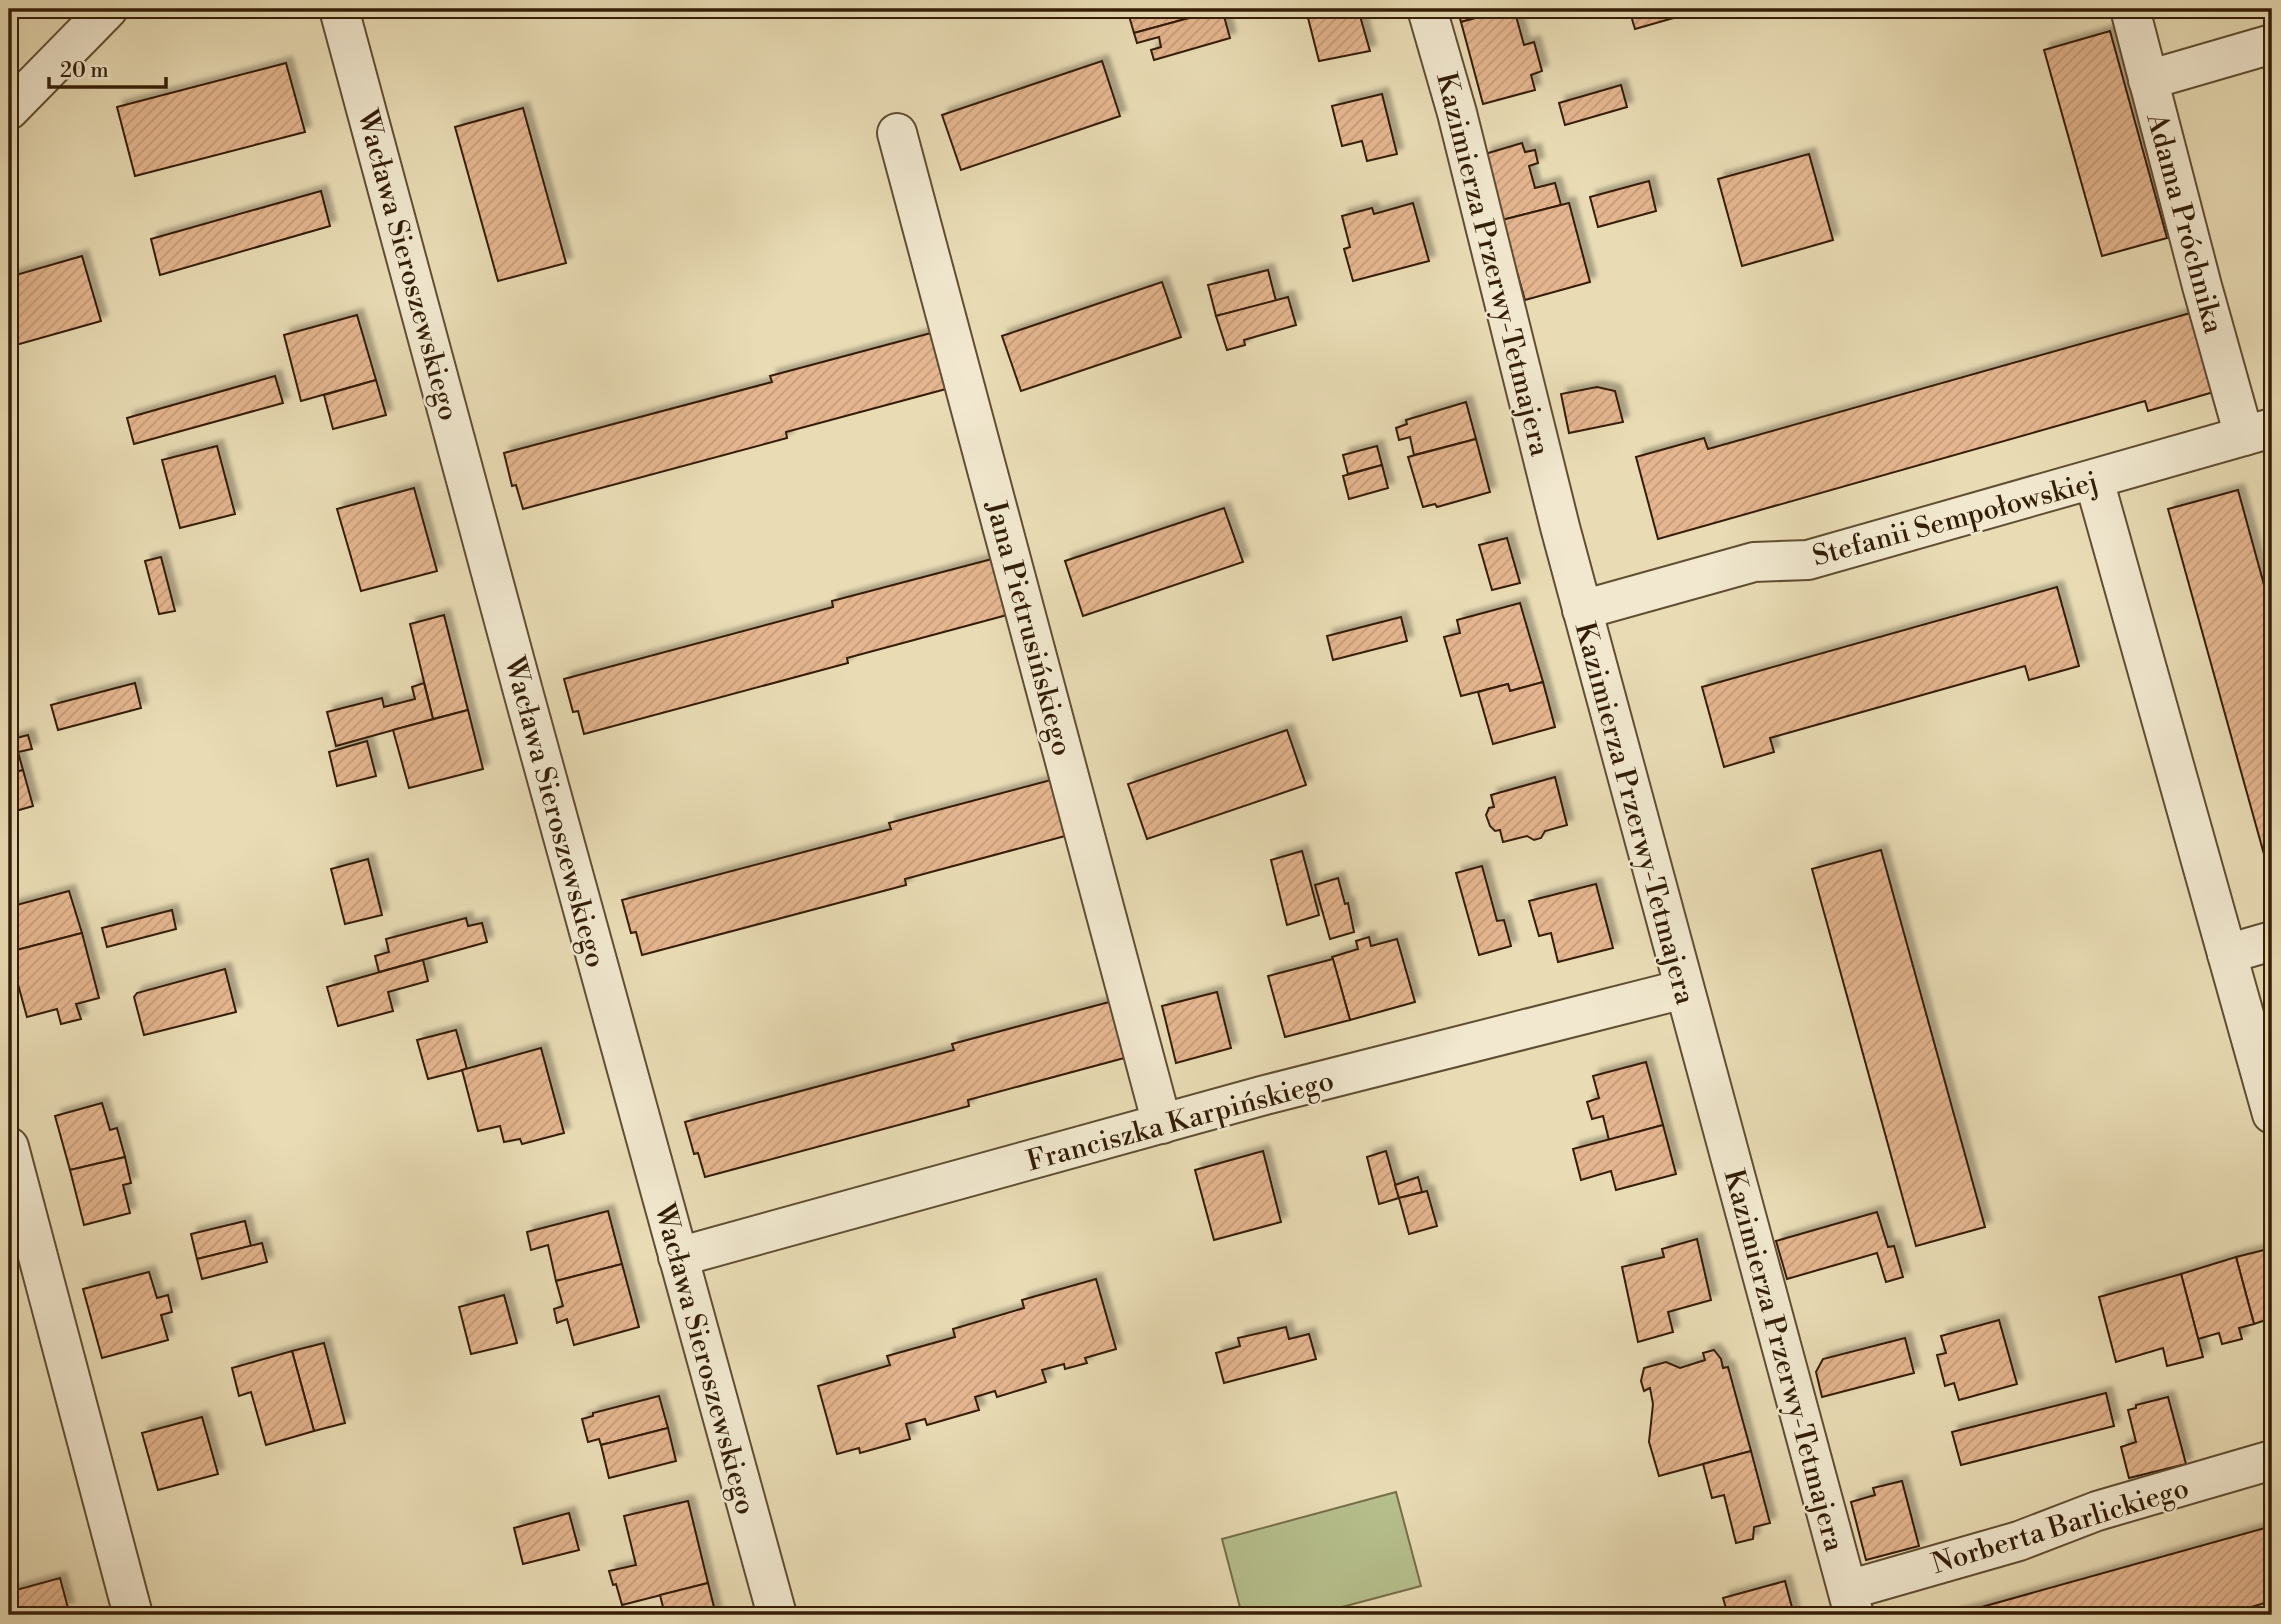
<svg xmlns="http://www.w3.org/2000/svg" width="2281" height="1624" font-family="'Libre Bodoni',serif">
  <defs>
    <pattern id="building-hatch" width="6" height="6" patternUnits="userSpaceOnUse" patternTransform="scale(1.75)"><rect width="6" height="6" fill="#e5b68f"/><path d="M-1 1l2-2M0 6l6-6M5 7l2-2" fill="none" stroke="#c59c7a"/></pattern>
    <filter id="shadow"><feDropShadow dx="6" dy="-6" stdDeviation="2" flood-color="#0004"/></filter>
  </defs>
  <rect width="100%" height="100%" fill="#e9dcb5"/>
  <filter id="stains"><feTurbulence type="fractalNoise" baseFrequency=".00286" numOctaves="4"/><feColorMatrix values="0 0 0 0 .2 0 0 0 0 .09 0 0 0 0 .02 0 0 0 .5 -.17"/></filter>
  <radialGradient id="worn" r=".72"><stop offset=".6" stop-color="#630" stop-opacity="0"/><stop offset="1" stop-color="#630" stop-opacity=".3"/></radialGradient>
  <polygon fill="#b6c08d" stroke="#756f4a" stroke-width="2" points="1396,1492 1421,1586 1312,1615 1242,1615 1222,1539"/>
  <g fill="url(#building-hatch)" stroke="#341e07" stroke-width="2" filter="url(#shadow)">
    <polygon points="1127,9 1222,9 1134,33"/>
    <polygon points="1222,9 1230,38 1154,60 1151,50 1161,47 1159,37 1137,43 1134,33"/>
    <polygon points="1311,9 1358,9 1370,51 1319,61 1306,10"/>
    <polygon points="1457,9 1508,9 1461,22"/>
    <polygon points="1508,9 1514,9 1524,45 1534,42 1542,71 1531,75 1535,90 1483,104 1461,22"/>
    <polygon points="1629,9 1705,9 1635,29"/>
    <polygon points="2110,31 2167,238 2102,256 2044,50"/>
    <polygon points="1102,61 1120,116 961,170 942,115"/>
    <polygon points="286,63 305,132 135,176 117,107"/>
    <polygon points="1621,85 1627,107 1565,125 1559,103"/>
    <polygon points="1382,94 1397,154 1367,161 1362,141 1342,146 1332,106"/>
    <polygon points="523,108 566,263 498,281 455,127"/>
    <polygon points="1522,143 1525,152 1535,150 1538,163 1529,166 1535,188 1555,183 1561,205 1502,220 1485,154"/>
    <polygon points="1809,154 1833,240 1742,266 1718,179"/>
    <polygon points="1649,181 1656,211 1598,227 1590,197"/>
    <polygon points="321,191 330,226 160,275 151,239"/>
    <polygon points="1413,203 1429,261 1353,281 1344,249 1350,247 1342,216 1372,208 1374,214"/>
    <polygon points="1569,203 1590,282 1525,300 1502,220"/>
    <polygon points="82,256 101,321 9,347 9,277"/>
    <polygon points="1268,270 1276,301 1216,316 1208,285"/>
    <polygon points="1162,282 1181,337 1021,391 1002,336"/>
    <polygon points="1288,297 1296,325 1244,340 1245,345 1227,350 1216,316"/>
    <polygon points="2194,312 2217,391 2148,411 2145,401 1658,539 1636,457 1704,438 1708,449"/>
    <polygon points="357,315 376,380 301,401 284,335"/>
    <polygon points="931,333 946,389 786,432 787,438 523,509 516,485 512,486 504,453 772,382 770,376"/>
    <polygon points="275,376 283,403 134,444 127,418"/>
    <polygon points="376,380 386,415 333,429 324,395"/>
    <polygon points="1597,387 1615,391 1623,422 1569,433 1561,394"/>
    <polygon points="1466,402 1476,439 1414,455 1410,437 1399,440 1396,428 1407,424 1406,420"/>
    <polygon points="1476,439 1490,492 1437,507 1435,504 1423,507 1408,457"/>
    <polygon points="217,446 235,514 180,528 162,460"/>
    <polygon points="1377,446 1382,465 1348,474 1343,455"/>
    <polygon points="1382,465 1388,488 1349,499 1343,476"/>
    <polygon points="414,488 437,571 361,591 337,509"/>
    <polygon points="2238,490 2272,614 2272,883 2168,509"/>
    <polygon points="1224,508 1243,562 1083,616 1065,561"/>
    <polygon points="1507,538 1520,583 1492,590 1479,545"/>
    <polygon points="161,557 175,611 159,614 145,561"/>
    <polygon points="992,559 1007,615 847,658 848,663 584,734 578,711 573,712 564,679 833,607 832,601"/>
    <polygon points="2057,587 2079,666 2029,680 2025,666 1770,738 1774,752 1724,767 1702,687"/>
    <polygon points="1520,603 1543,682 1510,691 1508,684 1461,696 1444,637 1460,633 1457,620"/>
    <polygon points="444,615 468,710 433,719 410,624"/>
    <polygon points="1401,617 1407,641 1333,660 1327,636"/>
    <polygon points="1543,682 1555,727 1493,744 1478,692 1508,684 1510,691"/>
    <polygon points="135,683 141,708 58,730 51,705"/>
    <polygon points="424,683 433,719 336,746 327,712 382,698 384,707 415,699 412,687"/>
    <polygon points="468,710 483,769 409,788 393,730"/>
    <polygon points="1287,730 1306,785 1147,839 1128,784"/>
    <polygon points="28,735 32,749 18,752 23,770 9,774 9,740"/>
    <polygon points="367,741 376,776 337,786 329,752"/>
    <polygon points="23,770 33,806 9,813 9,774"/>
    <polygon points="1555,777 1567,825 1545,831 1541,838 1534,840 1527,836 1503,842 1500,830 1495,831 1490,826 1486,815 1489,808 1494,807 1491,795"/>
    <polygon points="1051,780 1065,836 905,879 906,885 642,955 636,932 631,933 622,900 891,829 889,823"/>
    <polygon points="1881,850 1985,1227 1916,1246 1812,869"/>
    <polygon points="1302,851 1319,915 1287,925 1271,860"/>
    <polygon points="368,859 382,915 345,924 331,869"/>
    <polygon points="1482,866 1497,921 1504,920 1511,946 1479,955 1456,873"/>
    <polygon points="1338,878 1345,904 1348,903 1354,932 1330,939 1315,885"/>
    <polygon points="1596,884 1613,948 1558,962 1551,933 1539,936 1529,901"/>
    <polygon points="69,891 82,933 9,952 9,907"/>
    <polygon points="172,910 176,929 107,947 102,928"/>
    <polygon points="466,918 468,926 482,923 487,942 379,972 375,956 389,952 386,939"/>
    <polygon points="82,933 99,998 76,1004 81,1019 61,1024 57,1009 27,1017 9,952"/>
    <polygon points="1369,937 1371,946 1397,939 1415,1002 1350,1020 1332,957 1358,949 1356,941"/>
    <polygon points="1333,959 1350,1020 1285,1037 1268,976"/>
    <polygon points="423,960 428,981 388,992 393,1011 338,1026 327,987"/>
    <polygon points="225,969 236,1012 144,1035 134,997 137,993"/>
    <polygon points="1217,992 1231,1048 1176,1063 1162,1006"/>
    <polygon points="1113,1001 1128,1057 968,1100 969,1106 705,1177 698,1153 694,1154 685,1122 954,1050 952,1044"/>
    <polygon points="456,1030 467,1069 428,1079 417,1040"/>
    <polygon points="541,1048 564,1133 522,1144 520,1139 504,1142 500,1126 478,1131 462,1070"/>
    <polygon points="1646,1062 1663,1125 1609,1140 1603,1116 1592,1119 1587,1102 1599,1098 1593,1076"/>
    <polygon points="102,1103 110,1130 117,1128 125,1157 70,1170 55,1116"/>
    <polygon points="1663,1125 1676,1174 1616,1190 1611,1171 1581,1180 1573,1149"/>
    <polygon points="1263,1151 1281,1222 1214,1240 1195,1170"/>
    <polygon points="1386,1151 1399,1198 1379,1204 1367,1157"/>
    <polygon points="125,1157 131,1183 123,1185 130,1213 84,1225 70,1170"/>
    <polygon points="1418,1177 1422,1192 1399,1198 1395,1185"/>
    <polygon points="1427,1191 1437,1226 1409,1234 1399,1198"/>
    <polygon points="608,1211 622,1264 556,1281 548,1245 531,1250 527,1232"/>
    <polygon points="1877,1212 1888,1247 1894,1246 1903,1277 1886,1282 1877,1253 1787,1279 1776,1241"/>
    <polygon points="245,1221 251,1246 197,1259 191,1234"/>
    <polygon points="1697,1239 1711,1300 1668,1312 1673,1332 1638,1342 1622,1267 1664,1257 1662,1249"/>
    <polygon points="262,1243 267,1262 202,1279 197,1259"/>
    <polygon points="2272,1248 2272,1318 2254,1324 2236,1257"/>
    <polygon points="2236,1257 2254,1324 2239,1328 2242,1339 2222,1344 2219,1333 2198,1339 2181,1274"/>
    <polygon points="622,1264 639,1327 574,1345 567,1319 557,1323 554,1309 563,1306 556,1281"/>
    <polygon points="149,1272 157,1298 168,1295 172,1312 161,1315 168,1340 102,1358 83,1289"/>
    <polygon points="2181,1274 2203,1357 2167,1366 2163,1348 2116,1362 2099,1297"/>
    <polygon points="1096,1279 1116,1349 1085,1358 1087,1363 1065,1369 1064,1364 1042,1370 1046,1382 997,1397 995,1391 975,1397 979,1410 927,1425 925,1419 906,1424 910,1439 860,1453 859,1448 837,1454 818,1386 890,1365 887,1356 955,1337 953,1329 1024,1308 1022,1300"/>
    <polygon points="504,1295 517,1343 471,1354 459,1307"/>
    <polygon points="1999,1320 2017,1384 1959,1400 1954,1383 1945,1386 1937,1355 1946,1353 1941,1336"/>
    <polygon points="1286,1327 1289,1339 1309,1334 1316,1359 1224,1383 1216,1353 1240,1346 1238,1338"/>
    <polygon points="1905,1338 1914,1373 1822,1397 1816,1372 1823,1359"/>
    <polygon points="324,1343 345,1423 314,1431 292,1351"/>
    <polygon points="1714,1350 1721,1359 1723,1368 1728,1367 1751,1451 1659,1476 1649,1442 1653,1404 1650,1388 1644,1391 1641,1381 1644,1368 1666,1362 1680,1368 1705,1360 1703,1353"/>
    <polygon points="292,1351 314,1431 266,1445 251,1392 239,1396 232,1368"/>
    <polygon points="2106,1393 2114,1426 1961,1465 1952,1432"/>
    <polygon points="659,1396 668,1428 601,1445 599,1439 588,1442 582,1419 593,1416 593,1413"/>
    <polygon points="2168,1397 2186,1464 2129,1478 2121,1447 2136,1442 2128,1410 2136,1408 2136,1405"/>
    <polygon points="202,1417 218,1474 158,1490 142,1433"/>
    <polygon points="668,1428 676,1461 609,1478 601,1445"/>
    <polygon points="1751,1451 1770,1523 1754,1527 1753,1539 1736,1543 1724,1495 1712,1498 1703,1464"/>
    <polygon points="1902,1481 1919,1546 1866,1560 1851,1502 1875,1495 1873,1488"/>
    <polygon points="688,1501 708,1583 622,1605 616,1584 613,1585 609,1571 636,1565 624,1516"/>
    <polygon points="569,1513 579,1550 523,1564 514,1528"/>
    <polygon points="2272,1526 2272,1601 2223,1615 1953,1615"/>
    <polygon points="60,1578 68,1608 42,1615 9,1615 9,1592"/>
    <polygon points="1785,1581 1794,1615 1728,1615 1723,1598"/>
    <polygon points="708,1583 716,1615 665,1615 660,1595"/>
  </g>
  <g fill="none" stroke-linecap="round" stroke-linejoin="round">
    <defs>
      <g id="minor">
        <polyline points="339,9 524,695 777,1615"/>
        <polyline points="1427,9 1457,113 1560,527 1854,1615"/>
        <polyline points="2130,9 2202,286 2244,436"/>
        <polyline points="2148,80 2272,44"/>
        <polyline points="9,110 108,9"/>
        <polyline points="897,133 1162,1124"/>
        <polyline points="2094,480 2272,1114"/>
        <polyline points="1582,610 1754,562 1808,560 2272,428"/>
        <polyline points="2227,954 2272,941"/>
        <polyline points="9,1147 133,1615"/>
        <polyline points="678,1257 1265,1095 1684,989"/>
        <polyline points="1848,1590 2019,1541 2097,1511 2272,1460"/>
      </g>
    </defs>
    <use href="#minor" stroke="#614e32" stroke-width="42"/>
    <use href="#minor" stroke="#f1e8cf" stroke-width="38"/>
  </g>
  <g text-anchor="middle" stroke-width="5" stroke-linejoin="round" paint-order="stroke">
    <g font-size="28" fill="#341e07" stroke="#f1e8cf">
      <text transform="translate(2186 223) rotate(75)" y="10">Adama Próchnika</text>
      <text transform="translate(1494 264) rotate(76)" y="10">Kazimierza Przerwy-Tetmajera</text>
      <text transform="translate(409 265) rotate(75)" y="10">Wacława Sieroszewskiego</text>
      <text transform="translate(1955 518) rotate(-15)" y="10">Stefanii Sempołowskiej</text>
      <text transform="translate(1030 628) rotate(75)" y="10">Jana Pietrusińskiego</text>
      <text transform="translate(556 812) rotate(75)" y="10">Wacława Sieroszewskiego</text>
      <text transform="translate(1636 813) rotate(75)" y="10">Kazimierza Przerwy-Tetmajera</text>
      <text transform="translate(1180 1120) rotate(-15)" y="10">Franciszka Karpińskiego</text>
      <text transform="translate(706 1359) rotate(75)" y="10">Wacława Sieroszewskiego</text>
      <text transform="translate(1785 1360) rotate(75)" y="10">Kazimierza Przerwy-Tetmajera</text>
      <text transform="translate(2060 1525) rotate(-17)" y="10">Norberta Barlickiego</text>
    </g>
  </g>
  <rect width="2281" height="1624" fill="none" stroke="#e9dcb5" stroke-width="35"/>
  <rect x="10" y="10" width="2260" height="1603" fill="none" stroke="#341e07" stroke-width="3.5"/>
  <rect x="18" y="18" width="2246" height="1589" fill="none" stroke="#341e07" stroke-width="2"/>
  <path d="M49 77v10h117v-10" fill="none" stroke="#341e07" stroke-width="3.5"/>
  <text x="60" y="77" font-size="21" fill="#341e07" stroke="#f1e8cf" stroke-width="5" paint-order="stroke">20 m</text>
  <rect width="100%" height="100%" filter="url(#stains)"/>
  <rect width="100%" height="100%" fill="url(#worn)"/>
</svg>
